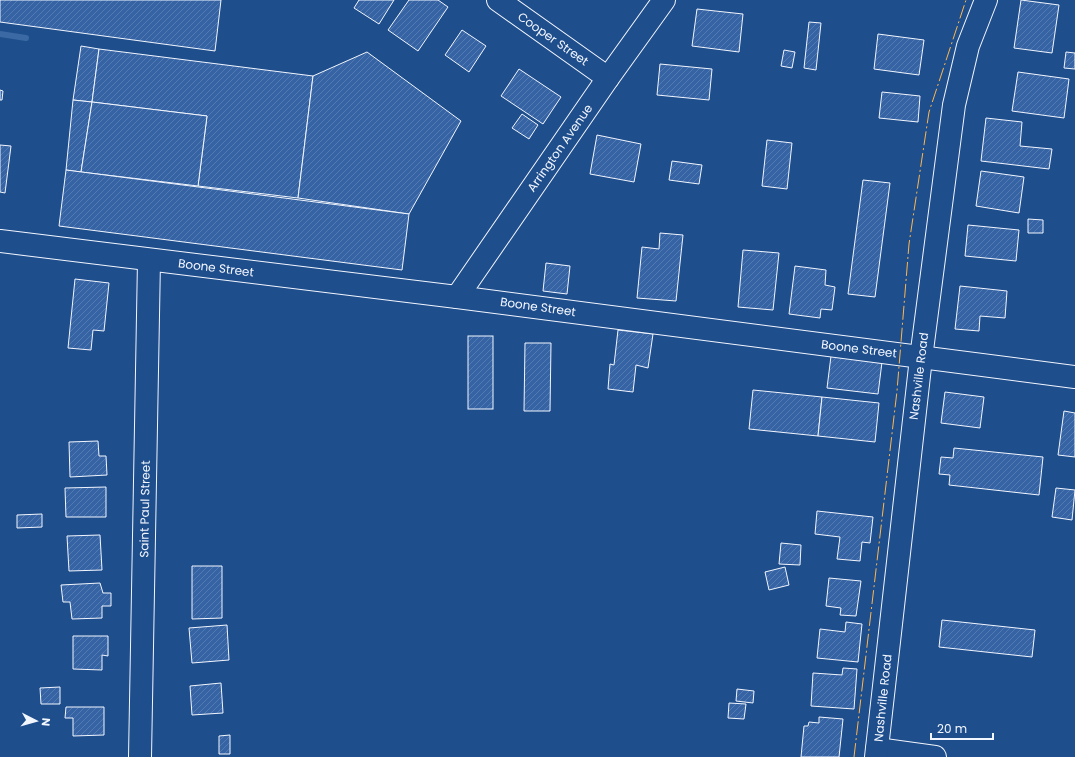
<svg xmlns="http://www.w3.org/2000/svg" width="1075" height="757" font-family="Poppins,sans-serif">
  <defs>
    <pattern id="building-hatch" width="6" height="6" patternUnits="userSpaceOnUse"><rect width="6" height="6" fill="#3563a3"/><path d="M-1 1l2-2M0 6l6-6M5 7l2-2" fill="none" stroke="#537ab1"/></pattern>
  </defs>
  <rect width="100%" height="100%" fill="#1f4e8c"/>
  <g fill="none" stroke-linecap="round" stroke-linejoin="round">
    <polyline stroke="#3b69a3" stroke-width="6" points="0,34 26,38"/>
  </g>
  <g fill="url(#building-hatch)" stroke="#f2f6ff">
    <polygon points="0,0 221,0 215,51 0,22"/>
    <polygon points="359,0 394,0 379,24 354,8"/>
    <polygon points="409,0 438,0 448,7 418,51 388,30"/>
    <polygon points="1021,0 1059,5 1052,53 1014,48"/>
    <polygon points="697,9 743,14 739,52 692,46"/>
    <polygon points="809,22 821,23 816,70 804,68"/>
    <polygon points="462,30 486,46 469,72 445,55"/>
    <polygon points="878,34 924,40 919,75 874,69"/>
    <polygon points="81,46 99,49 92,102 73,100"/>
    <polygon points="99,49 313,76 298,198 198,186 207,116 92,102"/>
    <polygon points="784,50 795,52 792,68 781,66"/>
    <polygon points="367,52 461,121 409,214 298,198 313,76"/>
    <polygon points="1066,52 1075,53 1075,69 1064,68"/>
    <polygon points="660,64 712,69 709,100 657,95"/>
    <polygon points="519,69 561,97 543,124 501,96"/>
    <polygon points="1018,72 1069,79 1064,118 1012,111"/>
    <polygon points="0,90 3,91 2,100 0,100"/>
    <polygon points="882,92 920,96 918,122 879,118"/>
    <polygon points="73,100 92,102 81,172 66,170"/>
    <polygon points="92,102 207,116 198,186 81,172"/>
    <polygon points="522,114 538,125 529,139 512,128"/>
    <polygon points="986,118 1022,122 1020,146 1052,149 1049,169 981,161"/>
    <polygon points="597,135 641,144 634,182 590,174"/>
    <polygon points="767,140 792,143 787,189 762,186"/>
    <polygon points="0,145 11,146 5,193 0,192"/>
    <polygon points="672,161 702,165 699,184 669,180"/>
    <polygon points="66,170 409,214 402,270 59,226"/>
    <polygon points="981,171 1024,177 1019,213 976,206"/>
    <polygon points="863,180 890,183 875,297 848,294"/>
    <polygon points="1028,219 1043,220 1043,233 1028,233"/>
    <polygon points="968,225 1019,230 1016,261 965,256"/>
    <polygon points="660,233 683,235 676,301 637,298 642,247 659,249"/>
    <polygon points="743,250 779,253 773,310 738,307"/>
    <polygon points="546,263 570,266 567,294 543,291"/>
    <polygon points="795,266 826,270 825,285 835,287 832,310 821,309 820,318 789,314"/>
    <polygon points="75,279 109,283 104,331 93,330 91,350 68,348"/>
    <polygon points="960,286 1007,291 1005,318 980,316 979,331 955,329"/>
    <polygon points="618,330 653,334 648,368 636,365 633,392 608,389 610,364 614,365"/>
    <rect x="468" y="336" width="25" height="73"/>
    <polygon points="525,343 551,343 550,411 524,411"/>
    <polygon points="831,356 882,362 878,394 827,388"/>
    <polygon points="753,390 822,397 818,436 749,429"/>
    <polygon points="945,392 984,397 980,428 941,423"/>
    <polygon points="822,397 879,403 875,442 818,436"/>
    <polygon points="1064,411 1075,413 1075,457 1058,455"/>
    <polygon points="98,441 99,456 106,456 107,475 70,477 69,442"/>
    <polygon points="954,448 1043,457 1039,495 949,485 950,475 939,474 941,457 953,458"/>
    <polygon points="106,487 106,517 66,517 65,488"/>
    <polygon points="1056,488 1075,490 1072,520 1052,517"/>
    <polygon points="817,511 873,517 870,543 862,542 860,561 837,559 840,537 815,534"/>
    <polygon points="42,514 42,527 17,528 17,515"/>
    <polygon points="100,535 102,570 69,571 67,536"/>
    <polygon points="781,543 801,545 800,565 779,564"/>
    <polygon points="192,566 222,566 222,618 192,619"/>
    <polygon points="785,567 789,585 769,590 765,572"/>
    <polygon points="829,578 861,581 856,616 840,615 841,608 826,606"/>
    <polygon points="100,583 103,593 111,593 111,606 102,606 102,618 72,619 70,602 63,602 61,585"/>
    <polygon points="942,620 1035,630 1032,657 939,647"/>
    <polygon points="846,622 862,624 858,662 817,658 820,629 845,632"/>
    <polygon points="227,625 229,660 192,663 189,628"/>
    <polygon points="73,636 108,636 108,656 102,655 102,670 73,669"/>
    <polygon points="843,668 857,669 854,709 811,706 813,673 842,675"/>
    <polygon points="221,683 223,713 192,715 190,686"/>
    <polygon points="60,687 60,704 41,704 40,688"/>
    <polygon points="737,689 754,691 753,703 736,701"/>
    <polygon points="729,703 746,704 744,719 728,718"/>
    <polygon points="66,707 104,707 104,735 73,736 73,718 65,718"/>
    <polygon points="819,717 843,719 839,757 801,757 804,726 808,726 809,722 819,723"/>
    <polygon points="230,735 230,754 219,754 219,736"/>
  </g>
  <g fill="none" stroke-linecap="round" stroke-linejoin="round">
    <defs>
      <g id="minor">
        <polyline points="498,0 608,78"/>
        <polyline points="0,241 457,297 1075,377"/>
        <polyline points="457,297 608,78 664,0"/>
        <polyline points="877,749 935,757"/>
        <polyline points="140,757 149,260"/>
      </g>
      <polyline id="major" points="876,757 921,358 954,105 968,46 986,0"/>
    </defs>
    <use href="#minor" stroke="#f2f6ff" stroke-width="24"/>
    <use href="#major" stroke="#f2f6ff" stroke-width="24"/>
    <use href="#minor" stroke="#1f4e8c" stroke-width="22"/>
    <use href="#major" stroke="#1f4e8c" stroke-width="22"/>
    <polyline stroke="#ffb74d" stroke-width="1" stroke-dasharray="14 3 2 3" stroke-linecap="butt" points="854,757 897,391 909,244 929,112 966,0"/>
  </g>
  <g text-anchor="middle" stroke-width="3" stroke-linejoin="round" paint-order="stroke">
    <g font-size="12" fill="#f2f6ff" stroke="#1f4e8c">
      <text transform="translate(553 39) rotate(35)" y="4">Cooper Street</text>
      <text transform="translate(560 148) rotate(-55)" y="4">Arrington Avenue</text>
      <text transform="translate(216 268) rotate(7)" y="4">Boone Street</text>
      <text transform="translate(538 307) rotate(8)" y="4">Boone Street</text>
      <text transform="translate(859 349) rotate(7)" y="4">Boone Street</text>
      <text transform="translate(919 376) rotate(-83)" y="4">Nashville Road</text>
      <text transform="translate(145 509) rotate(-89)" y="4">Saint Paul Street</text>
      <text transform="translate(883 698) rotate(-84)" y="4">Nashville Road</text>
    </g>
  </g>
  <g transform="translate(36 721) rotate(96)" stroke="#1f4e8c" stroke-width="3" paint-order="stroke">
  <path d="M0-3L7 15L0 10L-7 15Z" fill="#f2f6ff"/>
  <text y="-6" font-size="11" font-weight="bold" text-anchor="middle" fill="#f2f6ff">N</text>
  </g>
  <path d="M931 733v6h62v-6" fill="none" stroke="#f2f6ff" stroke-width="2"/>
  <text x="937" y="733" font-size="12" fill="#f2f6ff" stroke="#1f4e8c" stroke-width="3" paint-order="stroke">20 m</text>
</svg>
